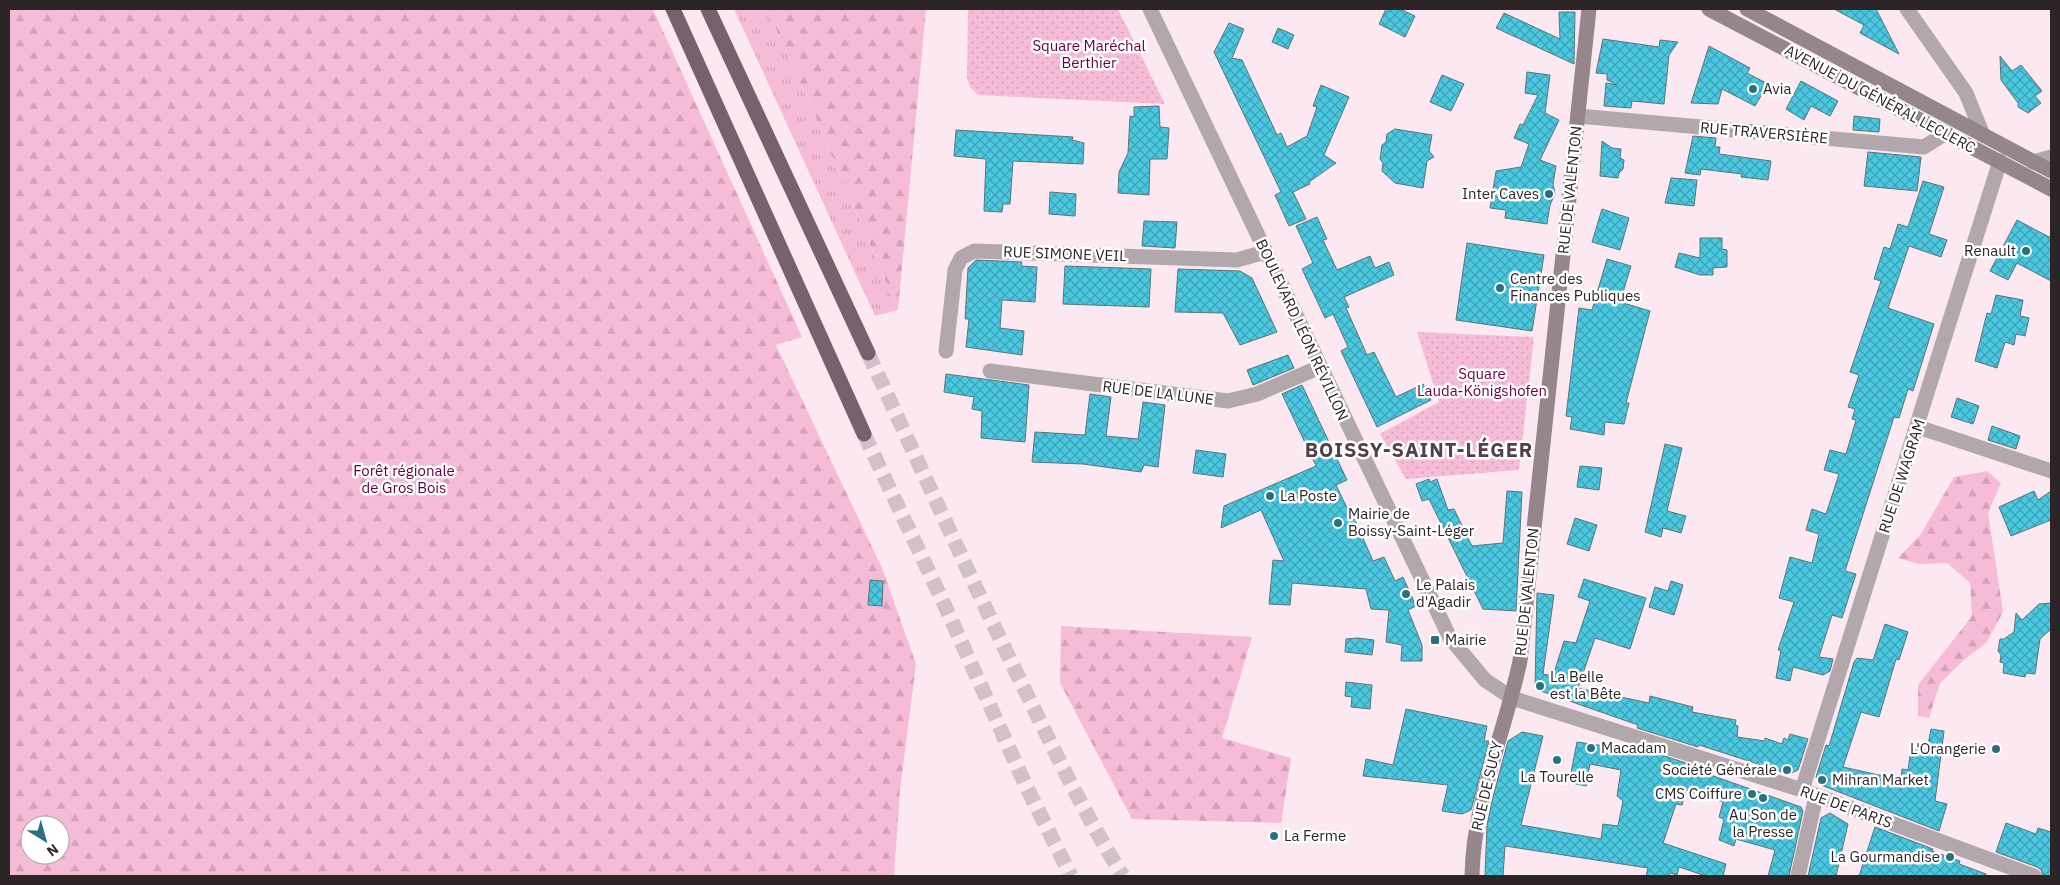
<svg xmlns="http://www.w3.org/2000/svg" width="2060" height="885" font-family="'IBM Plex Sans',sans-serif">
  <defs>
    <pattern id="grass-tufts" width="24" height="20" patternUnits="userSpaceOnUse" patternTransform="scale(1.25)"><rect width="24" height="20" fill="#f6bcd7"/><path d="M3 7l-1-3M5 7V3M7 7l1-3M15 17l-1-3M17 17v-4M19 17l1-3" fill="none" stroke="#d3a1b9"/></pattern>
    <pattern id="forest-firs" width="22" height="20" patternUnits="userSpaceOnUse" patternTransform="scale(1.25)"><rect width="22" height="20" fill="#f6bcd7"/><path d="M5 1l3.5 6h-7zM16 11l3.5 6h-7z" fill="#d3a1b9"/></pattern>
    <pattern id="park-dots" width="8" height="8" patternUnits="userSpaceOnUse" patternTransform="scale(1.25)"><rect width="8" height="8" fill="#f6bcd7"/><path d="M2 2h.1M6 6h.1" fill="none" stroke="#d3a1b9" stroke-width="1.8" stroke-linecap="round"/></pattern>
    <pattern id="building-cross-hatch" width="8" height="8" patternUnits="userSpaceOnUse" patternTransform="scale(1.25)"><rect width="8" height="8" fill="#4ac8e0"/><path d="M0 0l8 8M0 8l8-8" fill="none" stroke="#3ea2b6"/></pattern>
  </defs>
  <rect width="100%" height="100%" fill="#fce8f1"/>
  <polygon fill="url(#grass-tufts)" points="734,9 767,9 812,109 898,310 875,316"/>
  <g fill="url(#forest-firs)" fill-rule="evenodd">
    <path d="M 9,9 L 653,9 L 802,337 L 776,345 L 882,568 L 916,664 L 900,790 L 894,876 L 9,876 ZM 30,825 L 60,825 L 60,855 L 30,855 Z"/>
    <polygon points="767,9 926,9 898,310 812,109"/>
    <polygon points="1987,471 2001,483 1988,513 2003,612 1987,642 1964,660 1940,683 1929,718 1918,716 1918,685 1972,616 1970,583 1947,563 1919,564 1898,558 1921,534 1954,477"/>
    <polygon points="1061,626 1252,637 1222,738 1291,758 1281,823 1132,819 1060,683"/>
  </g>
  <g fill="url(#park-dots)">
    <polygon points="968,9 1118,9 1165,104 978,95 970,87 967,78"/>
    <polygon points="1417,332 1534,337 1519,470 1406,479 1380,434 1439,402"/>
  </g>
  <g fill="url(#building-cross-hatch)" stroke="#5b747a">
    <polygon points="1386,9 1400,9 1415,16 1405,37 1379,24"/>
    <polygon points="1834,9 1876,9 1899,54 1860,33 1864,25"/>
    <polygon points="1559,12 1575,12 1574,64 1496,28 1504,13 1560,39"/>
    <polygon points="1229,23 1244,29 1232,58 1242,60 1277,135 1281,133 1287,147 1307,136 1317,107 1313,106 1321,85 1349,97 1324,155 1336,163 1309,182 1310,184 1293,192 1306,219 1289,226 1275,195 1281,192 1214,52"/>
    <polygon points="1278,28 1294,35 1288,49 1272,42"/>
    <polygon points="1603,39 1659,47 1660,40 1678,42 1669,55 1664,104 1632,101 1631,108 1604,106 1606,83 1617,85 1607,80 1607,74 1596,73"/>
    <polygon points="1709,46 1750,68 1747,73 1768,84 1755,106 1722,89 1718,104 1691,103"/>
    <polygon points="2000,56 2012,71 2021,65 2042,91 2035,96 2041,103 2028,113 2018,107 2018,103 2001,80"/>
    <polygon points="1527,72 1550,75 1545,113 1559,120 1540,160 1556,166 1553,184 1555,194 1550,205 1547,224 1505,218 1506,210 1490,208 1496,171 1521,167 1529,144 1514,138 1520,124 1523,125 1538,95 1525,93"/>
    <polygon points="1442,75 1464,84 1451,111 1430,102"/>
    <polygon points="1801,81 1838,101 1830,116 1811,106 1804,120 1786,109"/>
    <polygon points="1159,106 1160,127 1169,128 1167,159 1150,159 1149,195 1118,193 1119,172 1128,153 1130,116 1134,117 1134,107"/>
    <polygon points="1854,116 1880,119 1879,132 1853,130"/>
    <polygon points="1395,129 1432,135 1429,151 1434,157 1427,161 1423,188 1395,183 1382,171 1383,163 1380,159 1382,145 1386,142 1387,134"/>
    <polygon points="956,130 1073,137 1072,140 1084,143 1083,164 1013,161 1010,204 1003,204 1002,212 984,211 986,159 954,156"/>
    <polygon points="1693,136 1716,138 1715,147 1720,147 1719,154 1771,161 1768,180 1741,177 1742,174 1701,169 1700,175 1685,173"/>
    <polygon points="1602,141 1612,148 1621,149 1620,158 1624,160 1623,169 1619,173 1618,178 1600,176"/>
    <polygon points="1868,152 1921,157 1917,191 1864,186"/>
    <polygon points="1671,178 1697,180 1694,206 1665,203"/>
    <polygon points="1923,181 1944,187 1929,234 1947,240 1941,257 1909,246 1888,308 1934,324 1913,391 1908,389 1899,418 1894,417 1856,536 1845,571 1856,574 1842,618 1832,615 1819,657 1833,659 1830,671 1823,675 1793,667 1790,681 1776,678 1781,650 1778,650 1794,602 1779,598 1790,557 1812,563 1819,534 1806,530 1812,509 1826,514 1839,474 1824,470 1830,450 1846,454 1856,420 1852,419 1855,409 1848,407 1859,375 1850,372 1881,281 1874,279 1884,247 1890,249 1898,224 1908,227"/>
    <polygon points="1050,192 1076,194 1075,216 1049,214"/>
    <polygon points="1602,209 1629,218 1620,250 1592,242"/>
    <polygon points="1317,217 1327,239 1323,240 1337,270 1370,256 1375,268 1389,262 1394,275 1344,297 1349,307 1346,308 1367,355 1374,352 1396,397 1423,384 1431,400 1377,427 1341,351 1348,347 1333,314 1325,318 1302,269 1313,263 1296,226"/>
    <polygon points="2017,220 2051,238 2051,281 2017,263 2008,280 1990,271"/>
    <polygon points="1144,221 1177,222 1175,248 1142,246"/>
    <polygon points="1700,238 1722,238 1722,249 1727,250 1727,267 1713,268 1713,275 1700,275 1675,267 1679,253 1700,258"/>
    <polygon points="1467,243 1544,255 1532,331 1456,320"/>
    <polygon points="1607,259 1631,266 1620,302 1650,311 1626,403 1629,403 1624,424 1605,422 1604,435 1570,429 1572,417 1566,416 1579,308 1592,310"/>
    <polygon points="976,260 1022,262 1021,266 1037,267 1035,302 1002,300 1000,328 1024,331 1022,355 966,347 969,319 965,319 968,268"/>
    <polygon points="1065,266 1151,269 1149,307 1063,304"/>
    <polygon points="1178,269 1240,271 1252,278 1277,332 1240,345 1223,313 1175,312"/>
    <polygon points="1996,295 2023,300 2020,316 2029,318 2025,336 2016,334 2014,345 2005,342 1997,368 1975,361 1987,313 1991,314"/>
    <polygon points="1288,355 1294,368 1253,385 1247,370"/>
    <polygon points="946,374 1029,385 1025,442 981,438 982,411 972,409 974,397 944,392"/>
    <polygon points="1302,385 1347,480 1336,485 1349,512 1351,511 1373,561 1384,557 1395,581 1403,577 1416,606 1408,610 1422,645 1422,661 1401,661 1402,645 1386,642 1389,610 1371,609 1366,589 1292,583 1290,605 1269,604 1273,560 1284,561 1261,510 1221,528 1224,506 1316,466 1282,394"/>
    <polygon points="1090,394 1111,397 1106,436 1138,439 1143,402 1165,405 1158,467 1144,465 1141,472 1083,464 1032,462 1035,432 1085,435"/>
    <polygon points="1957,398 1979,406 1973,424 1951,417"/>
    <polygon points="1992,426 2020,436 2016,449 1988,440"/>
    <polygon points="1665,444 1682,448 1667,511 1686,516 1681,533 1663,528 1661,537 1645,532"/>
    <polygon points="1196,450 1226,454 1223,477 1193,473"/>
    <polygon points="1580,466 1602,468 1599,490 1577,487"/>
    <polygon points="1429,479 1430,482 1437,479 1448,510 1454,509 1472,546 1503,543 1507,491 1522,492 1516,611 1483,609 1429,499 1422,501 1416,484"/>
    <polygon points="2034,491 2038,500 2051,491 2051,520 2011,536 1999,507"/>
    <polygon points="1575,518 1597,525 1589,551 1567,544"/>
    <polygon points="1584,579 1646,598 1630,649 1595,638 1578,688 1649,703 1650,696 1693,707 1692,712 1736,720 1735,725 1738,726 1737,737 1765,741 1765,738 1782,744 1784,738 1788,740 1790,734 1808,739 1798,770 1789,774 1699,745 1698,747 1637,728 1638,725 1538,690 1535,687 1537,593 1554,595 1543,674 1553,676 1564,641 1576,643 1590,601 1578,597"/>
    <polygon points="870,580 883,581 882,606 868,605"/>
    <polygon points="1671,581 1683,585 1674,615 1649,607 1655,587 1668,591"/>
    <polygon points="2051,603 2051,629 2040,639 2035,674 2026,673 2025,677 2003,673 2004,663 2000,662 2001,655 1998,651 2000,639 2004,639 2014,632 2016,613 2022,620 2039,604"/>
    <polygon points="1885,624 1908,632 1899,660 1896,659 1879,717 1861,712 1843,767 1901,780 1902,769 1908,770 1911,748 1927,750 1931,729 1944,731 1935,801 1947,804 1939,831 1821,785 1816,777 1826,745 1829,746 1854,662 1857,658 1873,660"/>
    <polygon points="1358,638 1374,640 1372,655 1345,652 1346,639"/>
    <polygon points="1346,682 1372,685 1370,709 1351,707 1352,697 1345,696"/>
    <polygon points="1406,709 1487,726 1484,741 1489,741 1471,810 1462,814 1442,811 1448,785 1363,776 1366,759 1393,765"/>
    <polygon points="1522,732 1543,736 1521,825 1601,839 1603,824 1618,826 1623,801 1617,796 1621,770 1590,764 1586,786 1572,783 1573,778 1570,778 1577,742 1633,750 1634,746 1692,765 1691,768 1801,807 1803,811 1789,876 1768,876 1775,850 1736,839 1734,846 1719,840 1724,819 1719,817 1723,802 1686,790 1682,805 1676,804 1663,843 1726,864 1723,876 1706,876 1679,867 1677,875 1670,873 1669,876 1646,876 1648,868 1505,846 1503,876 1485,876 1487,825 1493,797 1508,741"/>
    <polygon points="1830,813 1848,824 1836,876 1808,876 1821,818"/>
    <polygon points="2006,823 2036,834 2038,828 2051,832 2051,876 2043,876 2041,870 2037,867 1996,852"/>
    <polygon points="1875,827 1933,849 1932,851 1960,861 1959,864 1986,874 1986,876 1859,876"/>
  </g>
  <g fill="none" stroke-linecap="round" stroke-linejoin="round">
    <g stroke="#d3c1c9" stroke-width="15" stroke-dasharray="15 8" stroke-linecap="butt">
      <path d="M 868,353 C 917,459 965,566 1016,672 C 1050,741 1082,811 1123,876"/>
      <polyline points="864,434 945,606 1026,786 1071,876"/>
    </g>
    <g stroke="#b2a8ac" stroke-width="15">
      <polyline points="1150,9 1450,638 1485,680 1512,698 1802,790 2034,876"/>
      <polyline points="1907,9 1966,93 1983,135"/>
      <polyline points="1578,116 1924,147 1946,133"/>
      <polyline points="2033,162 2051,157"/>
      <polyline points="946,351 955,270 961,258 974,251 1237,260 1265,252"/>
      <polyline points="990,371 1228,401 1257,394 1320,367"/>
      <polyline points="1918,427 2051,471"/>
      <polyline points="1802,790 2000,161"/>
      <polyline points="1798,876 1816,796"/>
    </g>
    <g stroke="#95868c" stroke-width="15">
      <polyline points="1709,9 2051,189"/>
      <polyline points="1747,9 2051,171"/>
      <path d="M 1472,876 C 1473,803 1505,732 1520,661 L 1589,9"/>
    </g>
    <g stroke="#76626c" stroke-width="15">
      <polyline points="673,9 864,434"/>
      <polyline points="708,9 868,353"/>
    </g>
  </g>
  <g fill="#2a717e" stroke="#fff" stroke-width="2">
    <circle cx="1753" cy="89" r="5"/>
    <circle cx="1549" cy="194" r="5"/>
    <circle cx="2026" cy="251" r="5"/>
    <circle cx="1500" cy="288" r="5"/>
    <circle cx="1270" cy="496" r="5"/>
    <circle cx="1338" cy="523" r="5"/>
    <circle cx="1406" cy="594" r="5"/>
    <rect x="1430" y="635" width="10" height="10" rx="2.5"/>
    <circle cx="1540" cy="686" r="5"/>
    <circle cx="1591" cy="748" r="5"/>
    <circle cx="1996" cy="749" r="5"/>
    <circle cx="1557" cy="760" r="5"/>
    <circle cx="1787" cy="770" r="5"/>
    <circle cx="1822" cy="780" r="5"/>
    <circle cx="1752" cy="794" r="5"/>
    <circle cx="1763" cy="798" r="5"/>
    <circle cx="1274" cy="836" r="5"/>
    <circle cx="1950" cy="857" r="5"/>
  </g>
  <g text-anchor="middle" stroke-width="5" stroke-linejoin="round" paint-order="stroke">
    <g font-size="15" fill="#660041" stroke="#fff">
      <text x="1089" y="51">Square Maréchal<tspan x="1089" dy="17">Berthier</tspan></text>
      <text x="1482" y="379">Square<tspan x="1482" dy="17">Lauda-Königshofen</tspan></text>
      <text x="404" y="476">Forêt régionale<tspan x="404" dy="17">de Gros Bois</tspan></text>
    </g>
    <g font-size="15" fill="#2d2428" stroke="#fff" text-anchor="start">
      <text x="1763" y="94">Avia</text>
      <text x="1539" y="199" text-anchor="end">Inter Caves</text>
      <text x="2016" y="256" text-anchor="end">Renault</text>
      <text x="1510" y="284">Centre des<tspan x="1510" dy="17">Finances Publiques</tspan></text>
      <text x="1280" y="501">La Poste</text>
      <text x="1348" y="519">Mairie de<tspan x="1348" dy="17">Boissy-Saint-Léger</tspan></text>
      <text x="1416" y="590">Le Palais<tspan x="1416" dy="17">d'Agadir</tspan></text>
      <text x="1445" y="645">Mairie</text>
      <text x="1550" y="682">La Belle<tspan x="1550" dy="17">est la Bête</tspan></text>
      <text x="1601" y="753">Macadam</text>
      <text x="1986" y="754" text-anchor="end">L'Orangerie</text>
      <text x="1777" y="775" text-anchor="end">Société Générale</text>
      <text x="1557" y="782" text-anchor="middle">La Tourelle</text>
      <text x="1832" y="785">Mihran Market</text>
      <text x="1742" y="799" text-anchor="end">CMS Coiffure</text>
      <text x="1763" y="820" text-anchor="middle">Au Son de<tspan x="1763" dy="17">la Presse</tspan></text>
      <text x="1284" y="841">La Ferme</text>
      <text x="1940" y="862" text-anchor="end">La Gourmandise</text>
    </g>
    <g font-size="15" fill="#2d2428" stroke="#fff">
      <text transform="translate(1880 99) rotate(28)" y="5">AVENUE DU GÉNÉRAL LECLERC</text>
      <text transform="translate(1764 133) rotate(5)" y="5">RUE TRAVERSIÈRE</text>
      <text transform="translate(1570 190) rotate(-84)" y="5">RUE DE VALENTON</text>
      <text transform="translate(1065 254) rotate(2)" y="5">RUE SIMONE VEIL</text>
      <text transform="translate(1302 330) rotate(65)" y="5">BOULEVARD LÉON RÉVILLON</text>
      <text transform="translate(1158 393) rotate(7)" y="5">RUE DE LA LUNE</text>
      <text transform="translate(1902 476) rotate(-72)" y="5">RUE DE WAGRAM</text>
      <text transform="translate(1527 592) rotate(-84)" y="5">RUE DE VALENTON</text>
      <text transform="translate(1487 786) rotate(-77)" y="5">RUE DE SUCY</text>
      <text transform="translate(1846 807) rotate(20)" y="5">RUE DE PARIS</text>
    </g>
    <g font-size="20" font-weight="bold" letter-spacing="1" fill="#533f48" stroke="#fff">
      <text x="1419" y="457">BOISSY-SAINT-LÉGER</text>
    </g>
  </g>
  <rect width="2060" height="885" fill="none" stroke="#2d2428" stroke-width="20"/>
  <g transform="translate(45 840) rotate(143)"><circle r="24" fill="#ffffff" stroke="#aba7a9"/>
  <path d="M0-4L9 19L0 12L-9 19Z" fill="#2a717e"/>
  <text y="-8" font-size="14" font-weight="bold" text-anchor="middle" fill="#2d2428">N</text>
  </g>
</svg>
